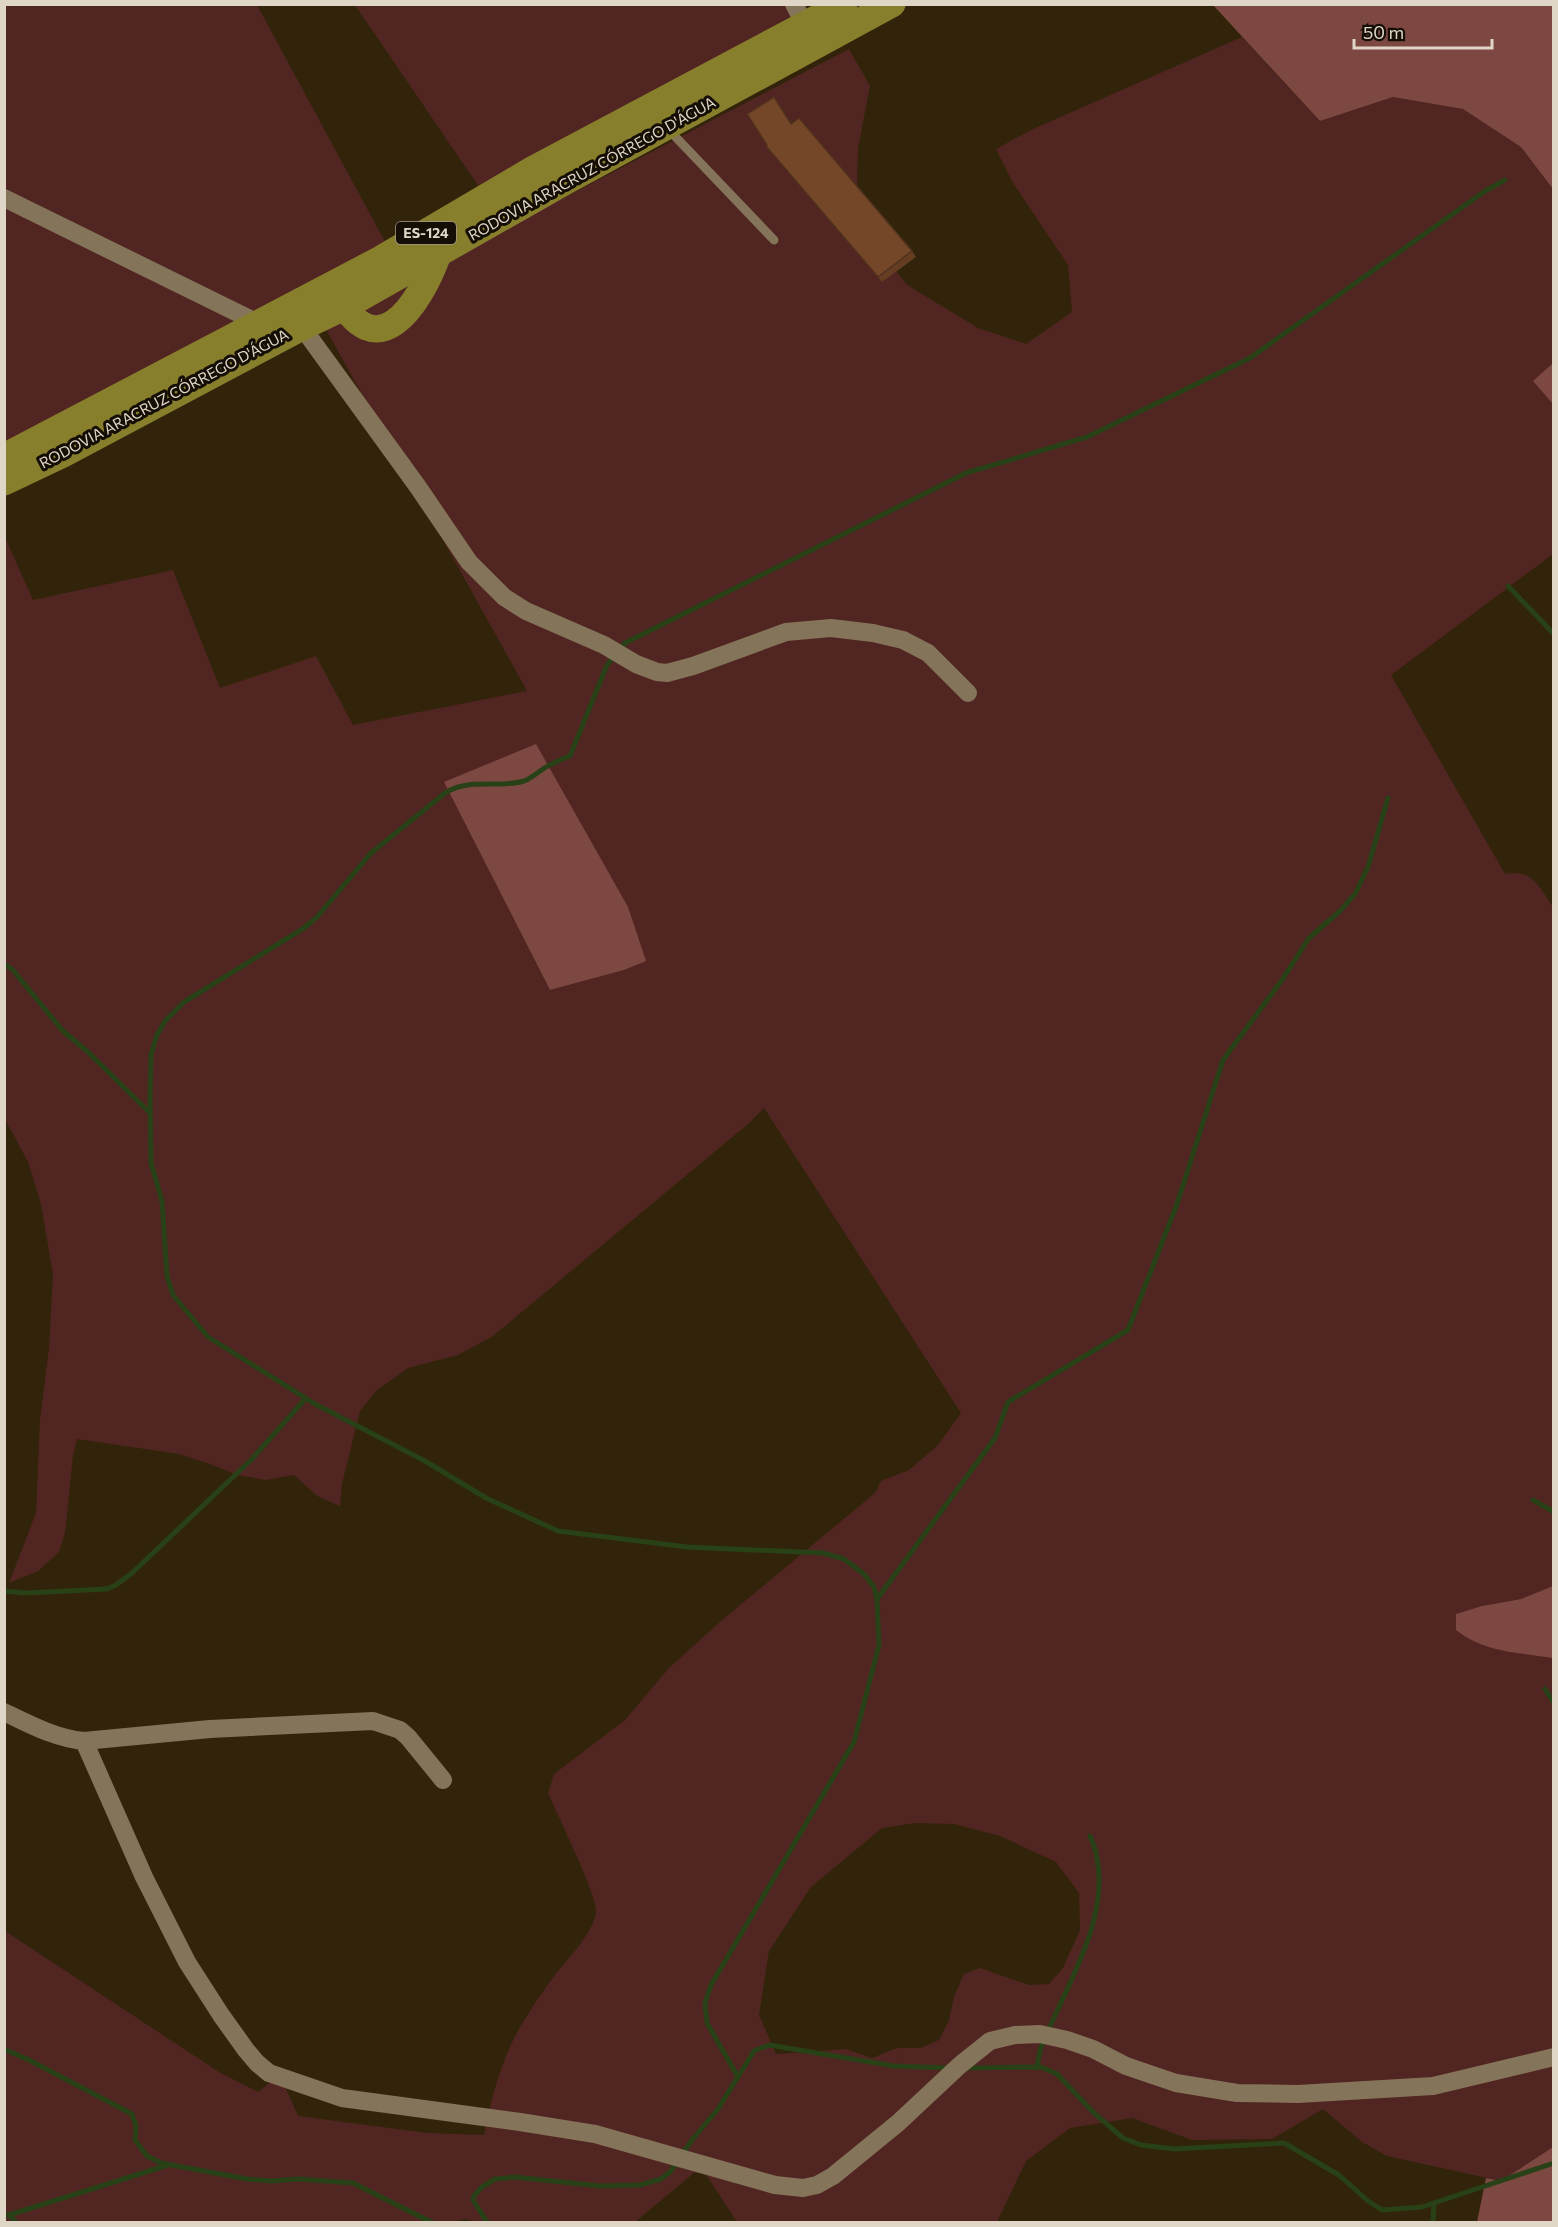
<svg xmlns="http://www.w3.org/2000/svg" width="1558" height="2227" font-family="Commissioner,sans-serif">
  <rect width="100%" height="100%" fill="#32240a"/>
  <g fill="#512521" fill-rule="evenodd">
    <polygon points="5,5 257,5 390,251 5,455"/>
    <polygon points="355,5 789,5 806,34 488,200"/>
    <path d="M 1242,37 L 1320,121 L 1393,97 L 1464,109 L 1521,147 L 1553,189 L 1553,363 L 1534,381 L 1553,404 L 1553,554 L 1391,675 L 1505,874 C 1532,868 1540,888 1553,907 L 1553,1586 L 1521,1599 L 1482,1606 L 1538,1655 L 1553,1658 L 1553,2147 L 1501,2181 L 1387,2156 L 1362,2142 L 1323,2109 L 1272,2139 L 1192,2140 L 1132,2118 L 1070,2128 L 1026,2161 L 997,2222 L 737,2222 L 701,2167 L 635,2222 L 478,2222 L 465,2219 L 451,2222 L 5,2222 L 5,1931 L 219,2072 L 258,2092 L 280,2075 L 298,2116 L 428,2133 L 484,2135 C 492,2094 503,2052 527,2016 C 535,2002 545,1988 555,1975 C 568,1958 594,1933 596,1911 C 598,1897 556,1812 548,1793 L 554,1774 L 625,1720 L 669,1668 L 721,1621 L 875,1493 L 881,1481 L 909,1470 L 938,1445 L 961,1413 L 764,1108 L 748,1124 L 493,1336 L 458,1355 L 408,1368 L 376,1391 L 360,1411 L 342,1484 L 340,1506 L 317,1496 L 294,1475 L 266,1480 L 237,1475 L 210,1464 L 179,1454 L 77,1439 L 73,1456 L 65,1533 L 59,1552 L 38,1571 L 9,1583 L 36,1513 L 40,1420 L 49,1348 L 53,1275 L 41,1204 L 28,1162 L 5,1119 L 4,535 L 33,600 L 173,570 L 220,688 L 316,656 L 353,725 L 527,691 L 324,326 L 423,271 L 849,49 L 870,86 L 858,148 L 856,219 L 907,285 L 978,328 L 1026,344 L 1072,312 L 1068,265 L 1013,183 L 996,149 L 1031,130 ZM 444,781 L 645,961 L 624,970 L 550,990 ZM 916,1823 L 954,1824 L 1000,1836 L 1056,1862 L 1079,1893 L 1080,1930 L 1063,1968 L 1049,1984 L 1029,1985 L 980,1968 L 964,1974 L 954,1997 L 949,2020 L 939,2040 L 921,2048 L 897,2048 L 872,2058 L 846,2049 L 776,2054 L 759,2015 L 769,1951 L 811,1887 L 882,1828 Z"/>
  </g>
  <g fill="#7e4842">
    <polygon points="1213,5 1553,5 1553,189 1521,147 1463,109 1393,97 1320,121"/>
    <polygon points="1553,363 1553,404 1533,381"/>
    <polygon points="536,744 628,907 646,961 624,970 550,990 444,782"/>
    <path d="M 1553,1586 L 1553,1658 C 1518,1652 1485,1653 1456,1630 L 1456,1614 L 1482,1606 L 1521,1599 Z"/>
    <polygon points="1553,2147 1553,2222 1477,2222 1486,2178 1501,2181"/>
  </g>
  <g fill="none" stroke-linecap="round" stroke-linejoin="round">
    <g stroke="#284116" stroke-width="5">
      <polyline points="1508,586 1554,634"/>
      <polyline points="4,964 12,969 63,1031 88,1052 150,1113"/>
      <polyline points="1533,1500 1554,1512"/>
      <polyline points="4,1591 25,1593 107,1589 116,1585 132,1573 251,1460 306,1398"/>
      <polyline points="877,1599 995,1438 1008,1402 1128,1330 1177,1204 1223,1060 1282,980 1309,938 1340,911 1355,894 1368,867 1388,798"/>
      <polyline points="1545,1689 1554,1703"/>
      <polyline points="4,2049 29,2060 132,2114 136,2126 135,2140 147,2156 161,2163 247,2179 271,2181 298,2179 353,2183 431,2222"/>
      <polyline points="965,2068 1041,2067 1057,2074 1094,2113 1123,2138 1141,2145 1174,2149 1284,2143 1339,2175 1368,2201 1382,2210 1422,2207 1554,2163"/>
      <path d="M 1037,2068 L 1040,2050 C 1062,1992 1110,1923 1097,1858 C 1096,1851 1093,1843 1090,1836"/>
      <path d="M 738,2077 L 707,2023 L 705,2003 L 711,1985 L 854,1742 L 879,1645 L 877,1599 L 874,1587 L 864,1574 L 844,1559 L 823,1553 L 687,1547 L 558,1531 L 486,1498 L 425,1461 L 315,1404 L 208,1337 L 173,1295 L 167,1276 L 162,1201 L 151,1163 L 150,1099 L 151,1055 L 157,1035 L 165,1021 L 184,1002 L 304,928 L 317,917 L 371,853 L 445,793 C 470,777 497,789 524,781 C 532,778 540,770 548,766 C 555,762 562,759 570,756 L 607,665 L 625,643 L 966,473 L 1087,437 L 1250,358 L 1485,191 L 1505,180"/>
      <polyline points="4,2215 9,2215 168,2165"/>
      <polyline points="9,2215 16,2222"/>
      <polyline points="487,2222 473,2200 474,2196 482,2187 495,2179 514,2177 600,2186 640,2185 661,2179 670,2172 692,2140 718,2109 754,2051 769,2045 894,2066 950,2068"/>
      <polyline points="1433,2222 1434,2203"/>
    </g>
    <polyline stroke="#847459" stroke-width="9" points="668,129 774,240"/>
    <g stroke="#847459" stroke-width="18">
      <polyline points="794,4 805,25"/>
      <polyline points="4,198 258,323"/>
      <polyline points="302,327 418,487 469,562 504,597 526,611 604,645 636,664 657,672 667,673 693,666 786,632 831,628 873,633 903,640 928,653 968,693"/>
      <path d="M 4,1712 C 31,1725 55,1738 84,1741 L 210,1729 L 373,1721 L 400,1730 L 408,1737 L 443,1780"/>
      <polyline points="84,1741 144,1877 187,1962 221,2015 246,2050 257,2063 269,2073 342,2098 520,2122 595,2134 775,2185 803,2188 817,2185 833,2176 898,2123 960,2065 990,2041 1015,2035 1040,2034 1067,2040 1093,2049 1126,2066 1176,2083 1237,2093 1298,2094 1433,2086 1554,2057"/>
    </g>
    <g stroke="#887f2d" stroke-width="27">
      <path d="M 336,292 C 376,371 419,306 438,254"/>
      <polyline points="4,457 381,259 532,170 844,4"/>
      <polyline points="4,482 63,454 302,327 344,307 566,181 892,4"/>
    </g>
  </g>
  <polygon fill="#643d23" points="791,124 912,251 916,257 882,282 766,146"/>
  <polygon fill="#744729" stroke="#51321d" stroke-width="1.5" points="774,97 791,124 799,118 912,251 878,277 766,146 767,145 747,114"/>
  <g text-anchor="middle" stroke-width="6" stroke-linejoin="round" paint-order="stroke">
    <rect fill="#150e05" stroke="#a29a8d" stroke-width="1.5" x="396" y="222" width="60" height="22" rx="4.5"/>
    <g font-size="14" font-weight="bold" fill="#dfd6c7">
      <text x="426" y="238">ES-124</text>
    </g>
    <g font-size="15" fill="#dfd6c7" stroke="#150e05">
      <text transform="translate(592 169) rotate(-29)" y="5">RODOVIA ARACRUZ CÓRREGO D'ÁGUA</text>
      <text transform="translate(164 399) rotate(-28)" y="5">RODOVIA ARACRUZ CÓRREGO D'ÁGUA</text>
    </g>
  </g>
  <rect width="1558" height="2227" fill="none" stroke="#dfd6c7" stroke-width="12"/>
  <path d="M1354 39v9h138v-9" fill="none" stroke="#dfd6c7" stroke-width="3"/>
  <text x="1363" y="39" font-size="18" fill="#dfd6c7" stroke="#150e05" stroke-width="4.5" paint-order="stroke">50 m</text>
</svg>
